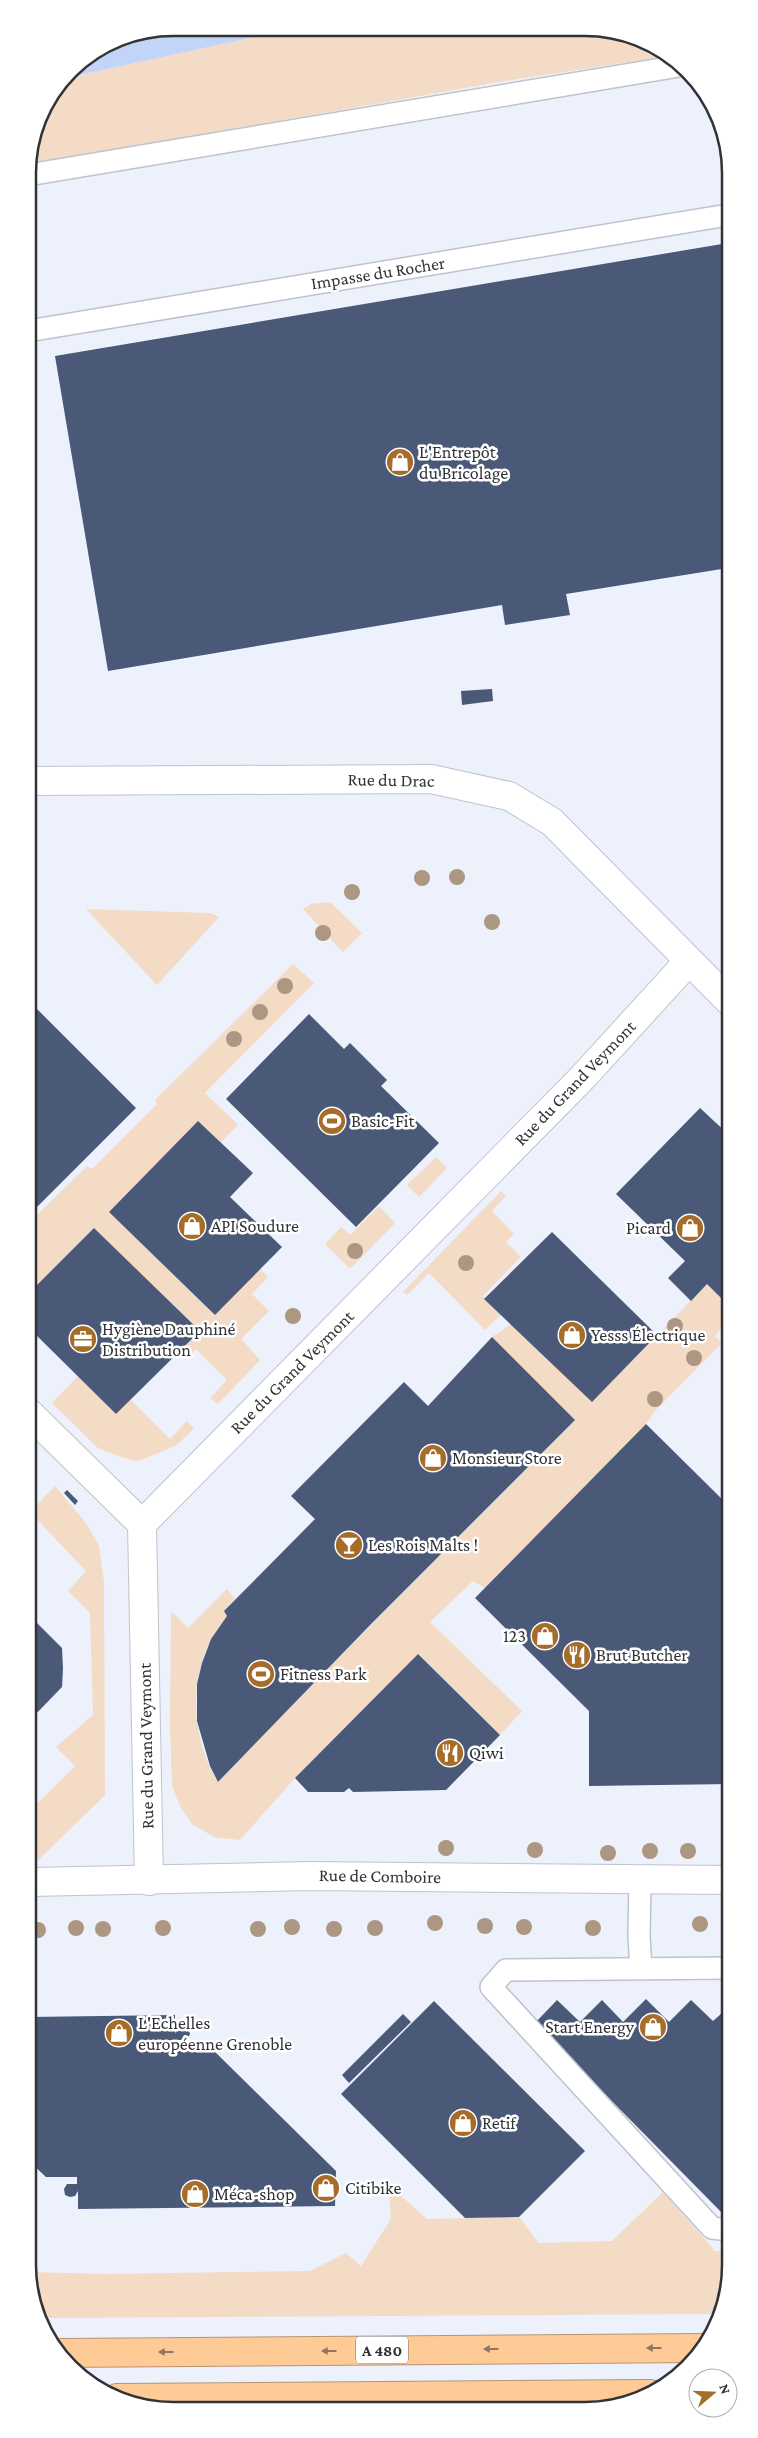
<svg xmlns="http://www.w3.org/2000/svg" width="758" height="2438" font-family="'Crimson Pro',serif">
  <rect width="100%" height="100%" fill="#ecf1fc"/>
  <g fill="#f3dbc5">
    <polygon points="296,28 613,30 662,57 499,82 28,165 39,117 65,78"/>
    <polygon points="330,902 362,933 343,952 303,909 311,904"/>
    <polygon points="86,909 210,913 219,917 157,985"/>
    <polygon points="293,964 314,983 205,1093 238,1125 221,1142 198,1121 109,1212 215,1315 260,1269 268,1277 252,1294 269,1311 241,1339 260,1360 218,1404 210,1398 227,1380 196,1349 189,1357 181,1350 200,1331 94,1228 29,1293 29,1223 87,1166 92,1169 157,1104 155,1100"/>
    <polygon points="436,1157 447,1168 419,1197 407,1185"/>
    <polygon points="501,1191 506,1196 492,1211 514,1234 506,1242 521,1257 483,1296 501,1315 485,1330 429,1273 407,1295 403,1292"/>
    <polygon points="379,1206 395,1223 350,1269 325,1244 341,1227 350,1235"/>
    <path d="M 707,1284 L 729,1307 L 729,1319 L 715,1336 L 722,1343 L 654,1412 L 646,1424 L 485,1588 L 473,1581 L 430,1622 L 522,1711 L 500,1735 L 418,1654 L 295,1778 L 240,1840 L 214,1837 L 192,1824 L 181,1808 L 172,1786 L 170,1725 L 171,1611 L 188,1628 L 227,1589 L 235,1599 L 224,1611 L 227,1616 C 222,1623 216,1630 212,1638 C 188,1681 192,1741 218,1782 L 372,1623 L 575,1420 L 492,1337 L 511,1324 L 592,1402 Z"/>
    <polygon points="78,1376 116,1414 131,1400 170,1439 187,1421 194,1429 175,1446 139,1461 127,1459 98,1448 52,1403"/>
    <polygon points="55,1486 86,1523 99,1546 104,1582 105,1795 30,1868 30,1811 75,1766 56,1747 93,1715 90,1613 68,1591 86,1571 30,1512"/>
    <polygon points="389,2185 427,2219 519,2217 539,2243 612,2241 663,2192 715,2251 730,2251 730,2274 721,2314 44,2318 30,2293 30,2272 105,2274 310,2271 346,2253 361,2266 391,2219"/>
  </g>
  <polygon fill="#c2d4f7" points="173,28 296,28 65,78 70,70 118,38"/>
  <g fill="#4a5977">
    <polygon points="728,243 728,568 566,594 570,615 505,625 502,605 108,671 55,356"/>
    <polygon points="28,660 32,678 28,679"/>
    <polygon points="492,689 493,701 462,705 461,691"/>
    <polygon points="29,1001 136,1108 29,1215"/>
    <polygon points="309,1014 344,1049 350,1043 387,1080 381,1086 439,1143 356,1227 226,1099"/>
    <polygon points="700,1108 729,1135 729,1306 707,1284 691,1301 668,1278 685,1261 616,1194"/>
    <polygon points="198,1121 253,1173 230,1197 282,1247 215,1315 109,1212"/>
    <polygon points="94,1228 200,1331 116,1414 29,1328 29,1293"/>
    <polygon points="552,1232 657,1335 592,1402 484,1299"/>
    <polygon points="492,1337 575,1420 372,1623 218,1782 210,1766 197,1721 197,1684 202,1663 211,1639 227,1616 224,1611 315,1519 291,1496 404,1382 428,1406"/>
    <polygon points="646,1424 729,1506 730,1784 589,1786 589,1711 475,1598"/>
    <polygon points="67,1490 78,1501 75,1505 64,1493"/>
    <polygon points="29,1615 62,1648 63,1669 62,1687 30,1720"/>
    <polygon points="418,1654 500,1735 446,1790 353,1792 349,1788 344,1792 308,1792 295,1778"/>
    <polygon points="646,1999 669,2022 691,2000 713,2021 730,2006 730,2216 725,2216 535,2023 557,2000 580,2022 602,2000 623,2022"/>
    <polygon points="434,2001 585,2151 519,2217 465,2218 341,2094"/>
    <polygon points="403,2014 411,2022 349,2083 342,2075"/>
    <polygon points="175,2015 175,2034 177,2028 183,2026 188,2028 190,2034 188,2038 183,2040 175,2040 175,2047 209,2046 336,2171 335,2206 78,2209 78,2191 75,2196 70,2197 65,2195 64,2189 67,2184 77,2184 77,2177 46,2177 30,2162 30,2017"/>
  </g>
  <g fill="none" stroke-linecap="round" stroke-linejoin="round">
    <defs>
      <g id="lane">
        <polyline points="28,175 679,66"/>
        <polyline points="28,331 728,215"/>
        <polyline points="640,1879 639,1936 641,1968"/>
        <polyline points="730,1968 506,1970 491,1987 712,2228 730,2230"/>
      </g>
      <g id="street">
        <polyline points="29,781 431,779 509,796 552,822 729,1001"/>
        <polyline points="29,1413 142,1524"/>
        <polyline points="149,1881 142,1524 583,1077 688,962"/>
        <polyline points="30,1882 310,1876 730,1880"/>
      </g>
      <g id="highway">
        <polyline points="62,2353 702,2348"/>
        <polyline points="117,2398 650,2394"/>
      </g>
    </defs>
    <use href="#lane" stroke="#bec3cd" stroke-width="24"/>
    <use href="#street" stroke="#bec3cd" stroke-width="30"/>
    <use href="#highway" stroke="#b69575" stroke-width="30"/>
    <use href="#lane" stroke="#fff" stroke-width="21"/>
    <use href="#street" stroke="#fff" stroke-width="28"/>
    <use href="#highway" stroke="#feca96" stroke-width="28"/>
  </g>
  <g fill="#ab9782">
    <circle cx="457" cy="877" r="8"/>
    <circle cx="422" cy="878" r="8"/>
    <circle cx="352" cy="892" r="8"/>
    <circle cx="492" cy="922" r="8"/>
    <circle cx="323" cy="933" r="8"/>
    <circle cx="285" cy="986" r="8"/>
    <circle cx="260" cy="1012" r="8"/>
    <circle cx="234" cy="1039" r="8"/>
    <circle cx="355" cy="1251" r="8"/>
    <circle cx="466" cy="1263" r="8"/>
    <circle cx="293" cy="1316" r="8"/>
    <circle cx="675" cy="1326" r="8"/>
    <circle cx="694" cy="1358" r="8"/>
    <circle cx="655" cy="1399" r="8"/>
    <circle cx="446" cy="1848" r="8"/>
    <circle cx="535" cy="1850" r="8"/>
    <circle cx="650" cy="1851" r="8"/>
    <circle cx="688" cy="1851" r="8"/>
    <circle cx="608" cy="1853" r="8"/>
    <circle cx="435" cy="1923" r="8"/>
    <circle cx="700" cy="1924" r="8"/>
    <circle cx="485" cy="1926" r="8"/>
    <circle cx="292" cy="1927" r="8"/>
    <circle cx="524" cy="1927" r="8"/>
    <circle cx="76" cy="1928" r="8"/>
    <circle cx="163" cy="1928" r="8"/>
    <circle cx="375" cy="1928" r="8"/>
    <circle cx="593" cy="1928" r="8"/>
    <circle cx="103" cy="1929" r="8"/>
    <circle cx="258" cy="1929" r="8"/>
    <circle cx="334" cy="1929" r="8"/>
    <circle cx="38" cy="1930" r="8"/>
  </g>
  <defs><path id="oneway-solid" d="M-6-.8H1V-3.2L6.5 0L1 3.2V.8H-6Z" transform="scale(1.25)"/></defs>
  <g fill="#8d7762">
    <use href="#oneway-solid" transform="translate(654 2348) rotate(180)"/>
    <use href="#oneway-solid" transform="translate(491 2349) rotate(180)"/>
    <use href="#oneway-solid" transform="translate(329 2351) rotate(180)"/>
    <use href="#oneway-solid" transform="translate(166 2352) rotate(180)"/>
  </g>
  <defs>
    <symbol id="shop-disc" viewBox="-11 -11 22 22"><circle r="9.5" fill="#a56c2a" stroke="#fff"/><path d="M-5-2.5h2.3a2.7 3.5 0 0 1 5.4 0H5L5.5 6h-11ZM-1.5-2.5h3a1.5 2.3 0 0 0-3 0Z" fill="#fff"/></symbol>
    <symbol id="stadium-disc" viewBox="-11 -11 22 22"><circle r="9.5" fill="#a56c2a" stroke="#fff"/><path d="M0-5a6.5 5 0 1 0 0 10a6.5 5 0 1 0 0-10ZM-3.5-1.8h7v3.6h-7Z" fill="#fff"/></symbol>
    <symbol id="office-disc" viewBox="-11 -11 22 22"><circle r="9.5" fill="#a56c2a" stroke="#fff"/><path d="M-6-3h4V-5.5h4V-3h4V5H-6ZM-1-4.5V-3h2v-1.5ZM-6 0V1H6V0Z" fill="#fff"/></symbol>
    <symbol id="bar-disc" viewBox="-11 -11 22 22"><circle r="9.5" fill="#a56c2a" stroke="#fff"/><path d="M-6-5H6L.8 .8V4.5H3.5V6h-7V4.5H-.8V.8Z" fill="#fff"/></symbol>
    <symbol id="restaurant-disc" viewBox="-11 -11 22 22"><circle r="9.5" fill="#a56c2a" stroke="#fff"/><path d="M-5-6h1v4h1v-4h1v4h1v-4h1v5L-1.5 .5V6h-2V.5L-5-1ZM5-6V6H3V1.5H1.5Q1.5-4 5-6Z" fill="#fff"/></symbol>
  </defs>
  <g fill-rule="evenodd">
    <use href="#shop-disc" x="384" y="446" width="32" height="32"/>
    <use href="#stadium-disc" x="316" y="1105" width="32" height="32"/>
    <use href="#shop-disc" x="176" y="1210" width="32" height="32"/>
    <use href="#shop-disc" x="674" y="1212" width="32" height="32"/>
    <use href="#shop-disc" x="556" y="1319" width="32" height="32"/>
    <use href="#office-disc" x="67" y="1323" width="32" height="32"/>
    <use href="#shop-disc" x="417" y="1442" width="32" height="32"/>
    <use href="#bar-disc" x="333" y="1529" width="32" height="32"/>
    <use href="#shop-disc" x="529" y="1620" width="32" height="32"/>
    <use href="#restaurant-disc" x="561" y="1639" width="32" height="32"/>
    <use href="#stadium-disc" x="245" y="1658" width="32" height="32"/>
    <use href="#restaurant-disc" x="434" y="1737" width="32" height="32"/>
    <use href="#shop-disc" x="637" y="2011" width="32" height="32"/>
    <use href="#shop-disc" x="103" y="2017" width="32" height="32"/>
    <use href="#shop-disc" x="447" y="2107" width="32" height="32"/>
    <use href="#shop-disc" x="310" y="2172" width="32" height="32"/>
    <use href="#shop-disc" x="179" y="2178" width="32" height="32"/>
  </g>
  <g text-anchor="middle" stroke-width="5" stroke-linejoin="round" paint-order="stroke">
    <rect fill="#fff" stroke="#6f7073" stroke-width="1" x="356" y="2336.5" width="52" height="27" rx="4"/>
    <g font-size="16" font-weight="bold" fill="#313337">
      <text x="382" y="2356">A 480</text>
    </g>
    <g font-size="18" fill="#313337" stroke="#fff">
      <text transform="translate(378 273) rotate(-9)" y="6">Impasse du Rocher</text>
      <text transform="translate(391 780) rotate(1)" y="6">Rue du Drac</text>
      <text transform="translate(575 1083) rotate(-46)" y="6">Rue du Grand Veymont</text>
      <text transform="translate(292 1372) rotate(-45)" y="6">Rue du Grand Veymont</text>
      <text transform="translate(146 1746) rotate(-91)" y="6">Rue du Grand Veymont</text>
      <text transform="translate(380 1876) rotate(1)" y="6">Rue de Comboire</text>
    </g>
    <g font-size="18" fill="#313337" stroke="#fff" text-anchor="start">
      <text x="419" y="458">L'Entrepôt<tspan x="419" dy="21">du Bricolage</tspan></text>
      <text x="351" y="1127">Basic-Fit</text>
      <text x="211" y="1232">API Soudure</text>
      <text x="671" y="1234" text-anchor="end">Picard</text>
      <text x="102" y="1335">Hygiène Dauphiné<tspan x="102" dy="21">Distribution</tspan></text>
      <text x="591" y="1341">Yesss Électrique</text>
      <text x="452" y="1464">Monsieur Store</text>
      <text x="368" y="1551">Les Rois Malts !</text>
      <text x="526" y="1642" text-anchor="end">123</text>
      <text x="596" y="1661">Brut Butcher</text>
      <text x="280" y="1680">Fitness Park</text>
      <text x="469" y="1759">Qiwi</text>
      <text x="138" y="2029">L'Echelles<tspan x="138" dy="21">européenne Grenoble</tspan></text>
      <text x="634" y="2033" text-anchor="end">Start Energy</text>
      <text x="482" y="2129">Retif</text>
      <text x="345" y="2194">Citibike</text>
      <text x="214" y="2200">Méca-shop</text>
    </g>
  </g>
  <path d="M0 0H758V2438H0ZM173 36H585A137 137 0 0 1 722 173V2265A137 137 0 0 1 585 2402H173A137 137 0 0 1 36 2265V173A137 137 0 0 1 173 36Z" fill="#fff" fill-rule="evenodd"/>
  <path fill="none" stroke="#313337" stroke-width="2.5" d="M173 36H585A137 137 0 0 1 722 173V2265A137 137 0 0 1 585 2402H173A137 137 0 0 1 36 2265V173A137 137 0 0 1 173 36Z"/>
  <g transform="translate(713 2393) rotate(71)"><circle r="24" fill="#ffffff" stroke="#adadaf"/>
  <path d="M0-4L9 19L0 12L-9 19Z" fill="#a56c2a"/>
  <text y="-8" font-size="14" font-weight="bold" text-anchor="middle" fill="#313337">N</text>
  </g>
</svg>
